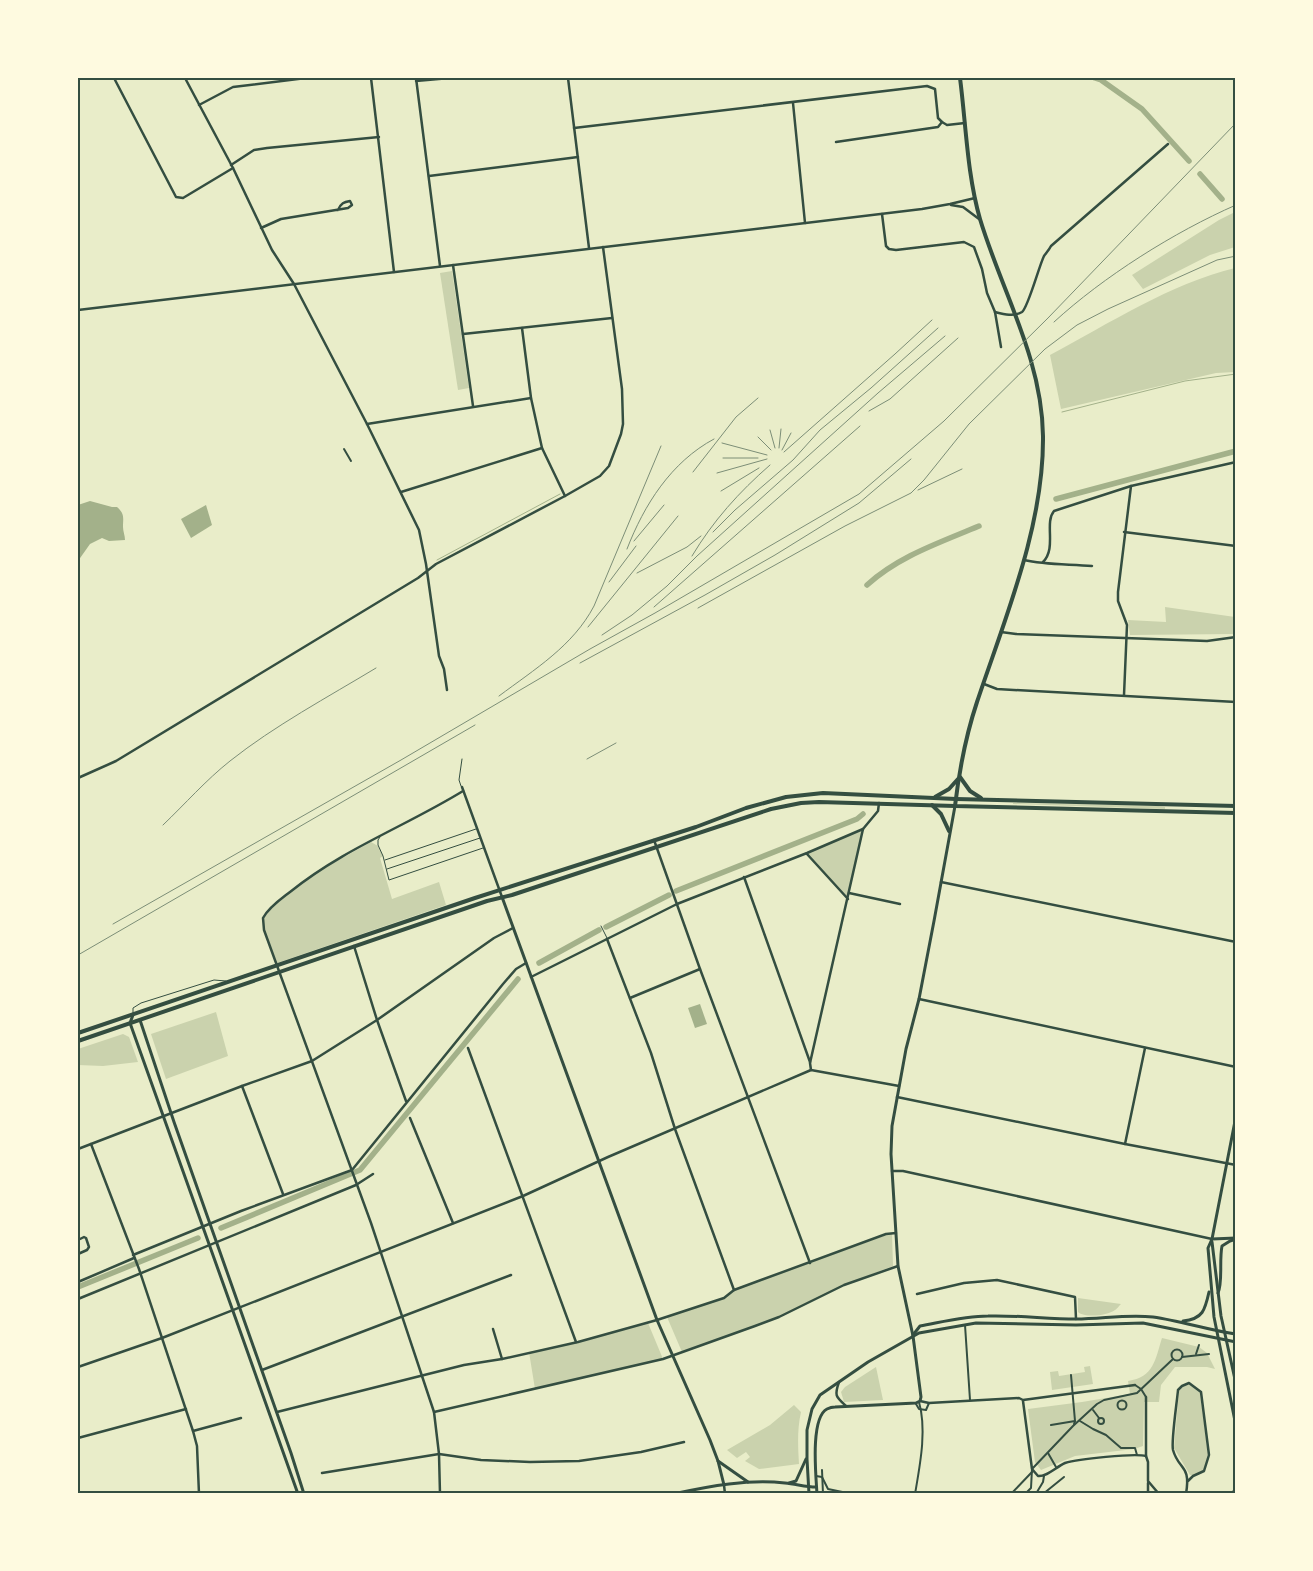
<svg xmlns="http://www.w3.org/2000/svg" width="1313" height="1571" font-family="Montserrat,sans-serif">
  <rect width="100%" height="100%" fill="#e9edc9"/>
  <g fill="#cad2ad">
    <polygon points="1235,212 1235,247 1210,255 1143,289 1132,275 1219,220"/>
    <path d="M 1235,268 L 1235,372 L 1216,373 L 1061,409 L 1050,355 C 1110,323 1170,284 1235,268 Z"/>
    <polygon points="452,271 469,388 458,390 440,273"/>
    <polygon points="1165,607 1235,617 1235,634 1130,635 1128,620 1166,622"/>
    <polygon points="1013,803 1158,806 1165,807 1165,809 1013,804"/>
    <polygon points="863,829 848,899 807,853"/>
    <path d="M 371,842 L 378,846 L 383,856 L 380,858 L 392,899 L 439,882 L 446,905 L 277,963 L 264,930 L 264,917 C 293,884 333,863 371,842 Z"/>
    <polygon points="216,1012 228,1056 166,1079 151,1034"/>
    <polygon points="123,1034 129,1037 138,1062 103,1066 78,1065 78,1049"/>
    <polygon points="892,1233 893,1266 844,1285 779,1317 682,1352 667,1317 724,1298 734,1290"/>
    <path d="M 1078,1298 L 1121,1304 C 1120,1305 1116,1310 1115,1310 C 1107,1316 1085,1318 1078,1312 Z"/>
    <polygon points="648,1323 663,1359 535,1389 529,1352 578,1342"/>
    <path d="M 1162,1338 L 1199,1347 L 1207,1353 L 1215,1369 L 1207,1367 L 1175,1367 L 1161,1385 L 1159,1402 L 1144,1402 L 1143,1446 L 1134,1449 L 1075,1456 L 1041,1470 L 1035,1462 L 1028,1409 L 1082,1402 L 1130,1394 L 1128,1381 C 1154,1377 1155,1360 1162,1338 Z"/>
    <polygon points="1090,1366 1093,1384 1052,1390 1050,1372 1058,1371 1059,1376 1085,1372 1084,1367"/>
    <polygon points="876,1367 883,1400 844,1402 841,1392 845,1387"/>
    <polygon points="1189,1384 1200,1393 1208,1455 1204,1471 1193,1475 1190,1475 1174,1448 1179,1391 1183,1387"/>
    <path d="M 794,1405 L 801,1412 C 797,1430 798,1446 799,1464 L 759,1469 L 745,1461 L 750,1457 L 746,1452 L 737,1458 L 727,1450 L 770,1425 Z"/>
  </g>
  <g fill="#a3b18a">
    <path d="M 90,501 L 112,507 L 117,507 C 125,514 123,518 123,527 C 123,531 125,536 125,540 L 109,541 L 102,538 L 90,544 L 78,561 L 78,505 Z"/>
    <polygon points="206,505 212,525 191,538 181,519"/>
    <polygon points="700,1004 707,1024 695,1028 688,1008"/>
  </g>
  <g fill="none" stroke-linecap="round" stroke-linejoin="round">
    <g stroke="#a3b18a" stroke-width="1">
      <polyline points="1062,412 1185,381 1236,374"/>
      <polyline points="437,560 560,494"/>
    </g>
    <g stroke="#a3b18a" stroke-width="5.5">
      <polyline points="1095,78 1101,80 1142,109 1189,161"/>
      <polyline points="1200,174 1222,199"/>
      <polyline points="1056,499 1236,451"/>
      <path d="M 867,585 C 899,556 939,543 979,526"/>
      <polyline points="676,891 857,819 863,814"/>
      <polyline points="606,927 669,895"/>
      <polyline points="539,963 599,930"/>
      <polyline points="221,1228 360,1170 518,979"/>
      <polyline points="78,1287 198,1238"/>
    </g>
    <g stroke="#344e41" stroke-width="1">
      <polyline points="461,786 459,780 462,759"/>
      <polyline points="380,837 378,840 378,845 383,856 389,880 483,848"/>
      <polyline points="385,860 476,829"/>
      <polyline points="387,869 480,838"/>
      <polyline points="601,926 607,938"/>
      <polyline points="133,1013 133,1008 141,1003 214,980 226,981"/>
    </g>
    <g stroke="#344e41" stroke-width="2">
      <polyline points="344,449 351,461"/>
      <polyline points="965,1325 970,1400"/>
      <circle cx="1177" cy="1355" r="5.5"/>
      <polyline points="1196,1354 1199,1345"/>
      <polyline points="1182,1357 1209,1354"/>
      <polyline points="1071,1375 1075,1421 1074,1424"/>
      <polyline points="1135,1385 1141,1389 1146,1397"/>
      <circle cx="1122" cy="1405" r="4.5"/>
      <polyline points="916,1404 919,1409 926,1410 929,1403"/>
      <polyline points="1093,1410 1099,1418"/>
      <circle cx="1101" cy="1421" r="3"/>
      <polyline points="1080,1421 1093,1429 1106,1435 1121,1448 1135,1448 1137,1455"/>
      <polyline points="1051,1425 1075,1421"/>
      <polyline points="1048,1453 1056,1467"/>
      <polyline points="822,1470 823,1494"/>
      <polyline points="816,1476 822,1477 828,1489 852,1494"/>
      <polyline points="1037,1492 1043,1482 1044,1476"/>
      <path d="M 915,1494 C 920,1465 927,1430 919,1402"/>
      <polyline points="1011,1494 1032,1472"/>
      <polyline points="1025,1494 1031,1488 1032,1469 1073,1426 1097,1404 1104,1400 1137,1393 1173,1359"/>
      <polyline points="1043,1494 1064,1477"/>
    </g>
    <g stroke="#344e41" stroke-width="2.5">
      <polyline points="114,78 176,197 183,198 233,168"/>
      <polyline points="185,78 233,168 272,250 294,284 367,424 419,530 426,564 439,656 444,669 447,690"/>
      <polyline points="371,78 394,272"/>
      <polyline points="416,78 440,266"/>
      <polyline points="568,78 589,248"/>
      <polyline points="416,81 450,78"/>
      <polyline points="793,103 805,223"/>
      <polyline points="199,105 233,87 306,78"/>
      <polyline points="574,128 927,86 935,89 938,118 942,122"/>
      <polyline points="836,142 938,127 942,122 947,125 965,123"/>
      <polyline points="231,165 254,150 267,148 379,137"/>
      <polyline points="429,176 578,157"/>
      <polyline points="951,205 963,207 979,219"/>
      <polyline points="882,214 886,246 889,249 896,250 964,242 974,247 982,269 987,293 995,312 1001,347"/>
      <path d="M 261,228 L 281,219 L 348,208 L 352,205 L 350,201 C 344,202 341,203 338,210"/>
      <polyline points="453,265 473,406"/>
      <polyline points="78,310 922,209 950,204 975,198"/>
      <path d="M 995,312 C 1003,314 1014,317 1022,312 C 1028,308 1039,266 1044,256 C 1046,253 1049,250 1051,246 L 1168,144"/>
      <polyline points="522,328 531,398 542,448 565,496"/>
      <polyline points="463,334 612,318"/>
      <polyline points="367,424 531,398"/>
      <polyline points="401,492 542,448"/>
      <polyline points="1124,532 1236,546"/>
      <path d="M 1024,560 C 1045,565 1070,564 1092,566"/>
      <path d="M 1043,562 C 1057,548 1044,523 1054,511 L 1131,486 L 1236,462"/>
      <polyline points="1001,632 1016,634 1207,641 1236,637"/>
      <polyline points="984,684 997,689 1236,702"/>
      <polyline points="1124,695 1127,625 1118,601 1118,592 1131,486"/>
      <polyline points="78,778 116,761 418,578 436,564 565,496 600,476 609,466 621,434 623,424 622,389 603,247"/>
      <polyline points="462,787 502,897"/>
      <polyline points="654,840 700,969 810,1263"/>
      <polyline points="807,854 848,899"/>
      <polyline points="744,877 810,1062"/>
      <polyline points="941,882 1236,942"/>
      <polyline points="849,893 900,904"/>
      <polyline points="607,939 651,1053 675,1129 734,1290"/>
      <polyline points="354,946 377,1020 406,1101"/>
      <polyline points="531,977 677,904 807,853 863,829"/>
      <polyline points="630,998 700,969"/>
      <polyline points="919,999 1236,1067"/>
      <polyline points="468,1048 576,1342"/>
      <polyline points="811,1070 810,1063 863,829 878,811 879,803"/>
      <polyline points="242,1086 283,1194"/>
      <polyline points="897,1097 1125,1144 1236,1165"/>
      <polyline points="410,1118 453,1223"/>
      <polyline points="91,1144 139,1269 193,1431 197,1446 199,1494"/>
      <polyline points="1125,1144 1145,1048"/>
      <polyline points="78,1149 242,1086 312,1061 377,1020 494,938 513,928"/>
      <polyline points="892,1171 903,1171 1212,1239"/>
      <polyline points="78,1240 84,1237 86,1238 89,1247 87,1250 78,1254"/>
      <polyline points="133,1255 241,1211 352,1170 503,984 516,969 526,963"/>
      <polyline points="78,1282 134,1258"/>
      <polyline points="917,1294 964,1283 997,1280 1075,1297 1076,1319"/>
      <polyline points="78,1299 356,1185 373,1174"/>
      <polyline points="493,1329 502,1359"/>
      <polyline points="78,1367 162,1338 523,1196 608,1157 811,1070 899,1086"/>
      <polyline points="262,1370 511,1275"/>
      <path d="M 839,1382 C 834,1396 836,1397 846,1406"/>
      <polyline points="1146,1397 1146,1456 1148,1462 1148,1481 1159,1494"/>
      <polyline points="920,1401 929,1403 1019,1398 1023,1400 1135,1385"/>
      <path d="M 1023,1401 L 1032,1469 L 1038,1476 C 1047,1477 1056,1467 1065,1463 C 1078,1459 1134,1453 1146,1456"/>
      <polyline points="277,1412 464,1365 502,1359 578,1342 657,1320 724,1298 734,1290 886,1234 896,1233"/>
      <polyline points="434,1412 663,1359 755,1326 779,1317 844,1285 898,1266"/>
      <polyline points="193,1431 241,1418"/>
      <polyline points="78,1438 186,1409"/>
      <polyline points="322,1473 439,1454 481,1460 530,1462 579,1461 641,1452 684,1442"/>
      <polyline points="724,1485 725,1494"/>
      <path d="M 440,1494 L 439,1454 L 434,1412 L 371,1223 L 264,930 L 263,918 C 269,907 281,899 290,892 C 343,849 406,826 463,791"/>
      <polyline points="1148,1494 1148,1483"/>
      <path d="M 1186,1494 C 1191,1464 1179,1471 1173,1450 C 1171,1441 1177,1402 1178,1390 L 1182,1386 L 1189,1383 L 1201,1392 L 1209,1455 L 1204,1471 L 1193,1476 L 1188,1481"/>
      <polyline points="1231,1494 1236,1489"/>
    </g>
    <g stroke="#344e41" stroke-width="3">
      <polyline points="502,897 657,1320 710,1440 718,1461 724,1485"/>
      <path d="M 133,1015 L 130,1023 C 187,1180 242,1337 298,1494"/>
      <polyline points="140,1020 174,1122 291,1453 304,1494"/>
      <polyline points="1236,1116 1212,1239 1208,1248 1214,1317 1236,1426"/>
      <polyline points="1212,1239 1236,1238"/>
      <polyline points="1212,1242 1221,1316 1236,1384"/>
      <path d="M 1218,1293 C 1223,1282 1219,1261 1222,1246 L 1230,1241 L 1236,1239"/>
      <path d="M 1183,1321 C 1203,1319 1205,1310 1209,1292"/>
      <path d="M 913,1335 L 920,1326 C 942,1322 965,1316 988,1316 C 1017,1315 1047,1319 1076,1319 C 1102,1319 1127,1314 1153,1317 C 1181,1321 1208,1330 1236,1334"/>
      <polyline points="718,1461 748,1482"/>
      <polyline points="789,1483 796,1481 806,1459"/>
      <path d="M 673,1494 C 710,1486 748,1479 785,1483 C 796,1484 806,1487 816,1487"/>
      <polyline points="809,1494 807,1459 807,1430 812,1409 820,1395 868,1362 919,1333 976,1323 1076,1325 1143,1323 1236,1342"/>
      <path d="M 817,1494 C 816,1476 810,1418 827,1409 C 829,1408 833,1407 835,1407 L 916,1403 L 920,1401 L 921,1397 L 913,1336 L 898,1266 L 891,1154 L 892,1126 L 906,1049 L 919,999 L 934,921 L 955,806"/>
    </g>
    <g stroke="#344e41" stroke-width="4">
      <polyline points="932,805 941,814 949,831"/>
      <polyline points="78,1033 475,898 696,827 746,808 786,797 823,793 956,799"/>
      <polyline points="78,1041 487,901 512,895 771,809 801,803 819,802 955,806"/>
    </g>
    <g stroke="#344e41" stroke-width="4">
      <path d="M 960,78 C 966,124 967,174 980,219 C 1002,292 1042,358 1043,436 C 1044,526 1005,618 977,702 C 966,735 959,772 955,806 L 1236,813"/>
      <polyline points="960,777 970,791 981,798"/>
      <polyline points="935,797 949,789 958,779"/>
      <polyline points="956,799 1236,806"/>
    </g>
    <g stroke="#7c8e77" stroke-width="1">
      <path d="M 1054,322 C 1103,277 1174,232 1236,205"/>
      <polyline points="869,411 890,399 958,338"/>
      <polyline points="770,430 775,448"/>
      <polyline points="758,437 771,450"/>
      <polyline points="722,443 767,455"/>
      <polyline points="779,448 781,429"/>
      <polyline points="782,450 791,433"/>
      <polyline points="784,452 895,354 932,320"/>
      <polyline points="723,458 758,458"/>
      <polyline points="693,472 736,417 758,398"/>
      <polyline points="717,473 767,459"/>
      <polyline points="918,490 962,469"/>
      <polyline points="721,491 759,468"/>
      <polyline points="713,532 735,510 793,460 820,430 871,388 938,328"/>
      <polyline points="634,541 664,505"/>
      <path d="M 627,549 C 644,505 671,462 714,439"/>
      <path d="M 692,556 C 713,521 739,492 770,465"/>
      <polyline points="637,573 687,547 701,536"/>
      <polyline points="609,582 636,546"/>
      <polyline points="654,607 860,426"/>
      <polyline points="698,608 845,526 911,493 924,480 969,424 1045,349 1077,325 1108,309 1217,260 1236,256"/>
      <polyline points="588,627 678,516"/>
      <polyline points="602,635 632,615 667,586 697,556 878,393 945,336"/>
      <polyline points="580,663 705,595 775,555 859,503 911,459"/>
      <path d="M 499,696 C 535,669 573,646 594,606 L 661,446"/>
      <polyline points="587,759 616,743"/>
      <path d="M 163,825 C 185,804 206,780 230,761 C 274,726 328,697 376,668"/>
      <polyline points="113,924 401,760 590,649 655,613 859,494 944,421 1048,318 1236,123"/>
      <polyline points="78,955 475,725"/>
    </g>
  </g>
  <rect width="1313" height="1571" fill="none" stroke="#fefae0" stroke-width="158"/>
  <rect x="79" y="79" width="1155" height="1413" fill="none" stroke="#344e41" stroke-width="2"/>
</svg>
